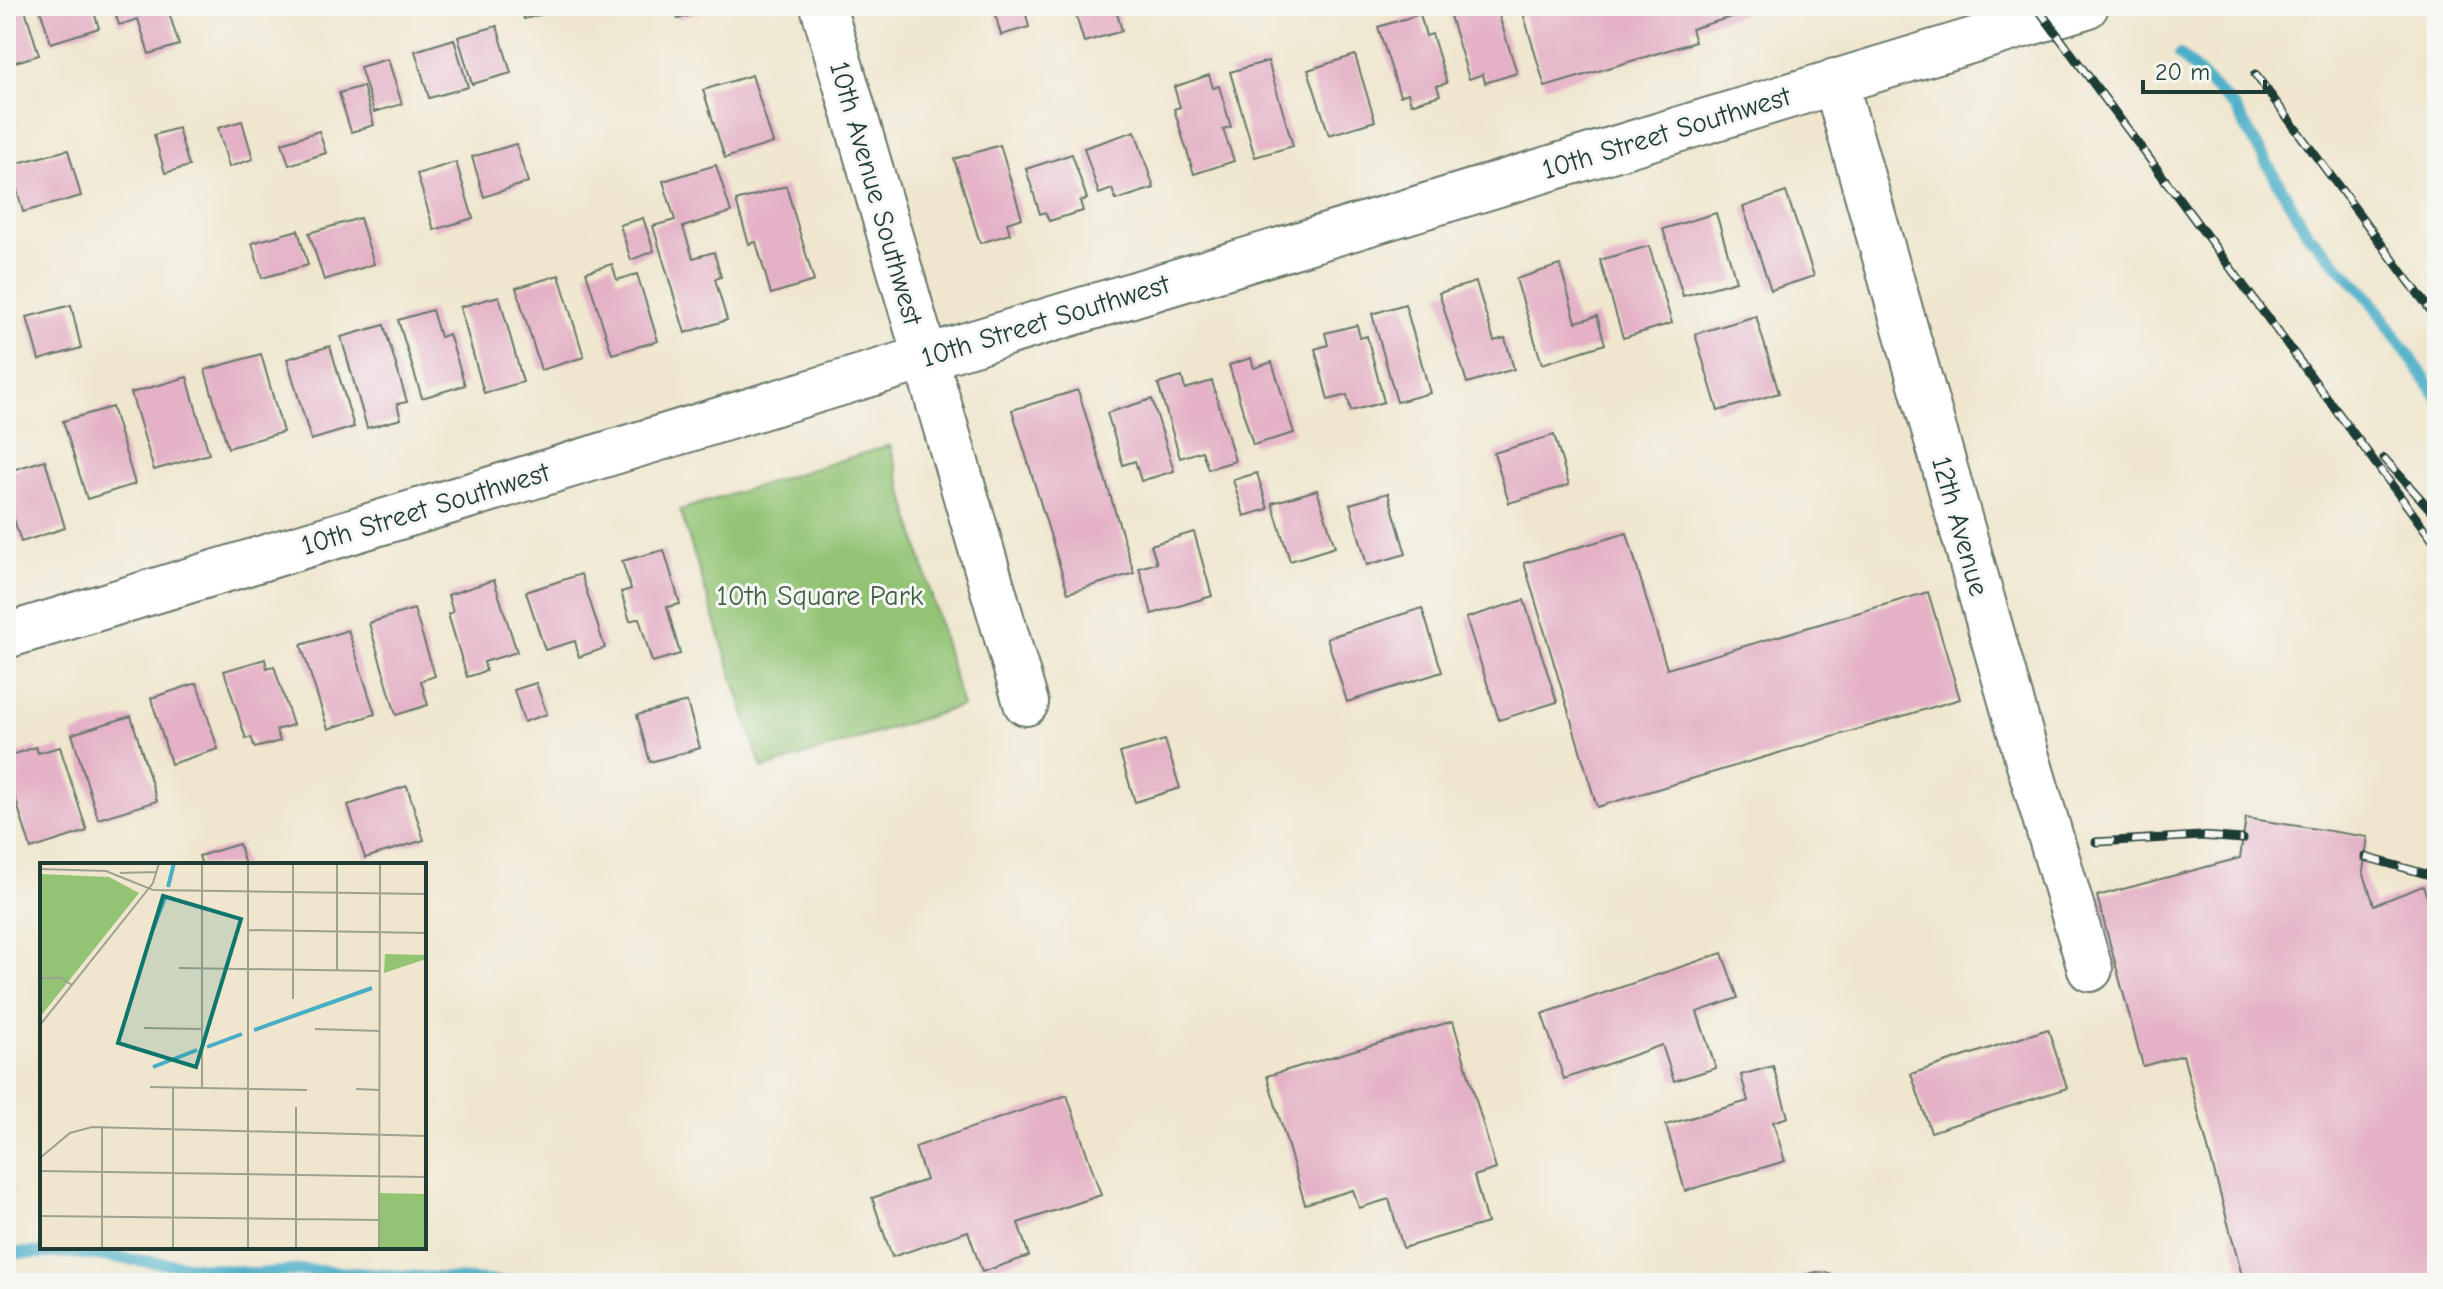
<svg xmlns="http://www.w3.org/2000/svg" width="2443" height="1289" font-family="'Comic Neue',sans-serif">
  <rect width="100%" height="100%" fill="#f6f6f2"/>
  <filter id="ink" filterUnits="userSpaceOnUse"><feTurbulence type="fractalNoise" baseFrequency=".0125" numOctaves="2"/><feDisplacementMap in="SourceGraphic" scale="16" xChannelSelector="R" yChannelSelector="G"/><feConvolveMatrix kernelMatrix="1 2 1 2 8 2 1 2 1" color-interpolation-filters="sRGB"/></filter>
  <filter id="wash" filterUnits="userSpaceOnUse"><feTurbulence type="fractalNoise" baseFrequency=".006" numOctaves="4" result="noise"/><feDisplacementMap in="SourceGraphic" scale="32" xChannelSelector="R" yChannelSelector="G"/><feGaussianBlur stdDeviation="1.8" result="paint"/><feColorMatrix in="noise" values="0 0 0 0 0 0 0 0 0 0 0 0 0 0 0 0 0 1.4 0 .05"/><feComposite in="paint" operator="in"/></filter>
  <g filter="url(#wash)">
    <rect width="100%" height="100%" fill="#efe6cd"/>
    <polygon fill="#93c474" stroke="#598054" stroke-width="2" points="890,445 962,706 762,769 680,510"/>
    <g fill="none" stroke-linecap="round" stroke-linejoin="round">
      <g stroke="#48aec7" stroke-width="12">
        <polyline points="2180,55 2235,108 2308,234 2369,298 2437,396"/>
        <polyline points="6,1253 76,1253 257,1274 302,1270 521,1283"/>
      </g>
    </g>
    <g id="blocks">
      <g fill="#e4b1c6">
        <polygon points="6,6 24,6 39,55 6,65"/>
        <polygon points="39,6 92,6 99,28 51,43"/>
        <polygon points="113,6 167,6 179,45 149,54 138,19 119,25"/>
        <polygon points="205,6 225,6 225,7 207,12"/>
        <polygon points="521,6 541,6 543,14 524,19"/>
        <polygon points="674,6 719,6 719,7 678,19"/>
        <polygon points="993,6 1024,6 1029,27 1001,35"/>
        <polygon points="1073,6 1115,6 1122,31 1084,42"/>
        <polygon points="1447,6 1496,6 1517,73 1485,83 1483,74 1469,79"/>
        <polygon points="1521,6 1765,6 1765,7 1691,29 1695,42 1545,87"/>
        <polygon points="1420,14 1426,36 1432,34 1447,83 1437,86 1440,95 1411,104 1408,93 1400,96 1378,27"/>
        <polygon points="497,26 511,73 472,84 458,37"/>
        <polygon points="454,39 468,87 429,98 415,51"/>
        <polygon points="1355,55 1375,121 1329,135 1308,70"/>
        <polygon points="388,59 402,104 374,112 360,67"/>
        <polygon points="1268,61 1293,146 1255,157 1230,72"/>
        <polygon points="752,75 773,143 725,158 703,90"/>
        <polygon points="1209,75 1213,88 1219,86 1231,127 1223,129 1234,161 1194,174 1174,109 1180,107 1174,87"/>
        <polygon points="363,86 374,125 351,132 339,93"/>
        <polygon points="242,121 253,159 229,167 218,128"/>
        <polygon points="178,128 189,166 165,173 154,135"/>
        <polygon points="319,131 326,153 289,165 282,143"/>
        <polygon points="1135,131 1154,188 1116,200 1112,189 1099,194 1084,148"/>
        <polygon points="516,144 528,182 484,197 472,157"/>
        <polygon points="1000,145 1022,218 1007,223 1010,234 980,243 954,159"/>
        <polygon points="68,150 81,196 23,212 10,165"/>
        <polygon points="1072,154 1087,199 1080,201 1083,211 1049,221 1045,212 1040,214 1026,169"/>
        <polygon points="456,162 473,218 434,230 417,174"/>
        <polygon points="716,165 731,212 683,227 693,258 714,252 721,277 715,279 727,320 685,333 653,226 675,220 663,181"/>
        <polygon points="786,186 814,281 771,294 756,242 749,244 736,201"/>
        <polygon points="1786,192 1814,276 1771,290 1743,207"/>
        <polygon points="1716,213 1736,281 1683,296 1663,229"/>
        <polygon points="360,218 374,264 324,280 309,233"/>
        <polygon points="643,218 654,251 631,260 620,225"/>
        <polygon points="298,230 308,265 262,278 252,243"/>
        <polygon points="1649,246 1672,323 1623,338 1600,260"/>
        <polygon points="612,264 617,280 637,274 658,341 612,354 586,272"/>
        <polygon points="1560,265 1576,322 1597,316 1605,344 1542,364 1516,279"/>
        <polygon points="559,275 584,357 541,370 516,288"/>
        <polygon points="1476,282 1494,341 1505,338 1514,369 1467,383 1439,293"/>
        <polygon points="499,296 523,382 484,393 460,307"/>
        <polygon points="1405,304 1430,393 1397,402 1372,314"/>
        <polygon points="71,305 81,348 39,360 27,317"/>
        <polygon points="432,310 440,337 449,334 465,385 422,398 398,320"/>
        <polygon points="1756,316 1779,393 1718,411 1695,334"/>
        <polygon points="384,325 407,402 397,404 401,419 367,428 341,337"/>
        <polygon points="1357,325 1360,338 1367,336 1384,402 1351,411 1347,395 1328,400 1315,349 1328,345 1325,333"/>
        <polygon points="330,346 354,427 311,440 287,359"/>
        <polygon points="261,354 283,432 228,448 205,370"/>
        <polygon points="1251,358 1254,368 1272,362 1294,433 1253,445 1229,365"/>
        <polygon points="187,377 209,454 154,470 131,393"/>
        <polygon points="1182,377 1185,389 1212,381 1235,461 1208,469 1202,451 1180,458 1158,384"/>
        <polygon points="1078,390 1134,573 1068,593 1012,410"/>
        <polygon points="1152,399 1174,471 1141,481 1135,461 1123,465 1107,413"/>
        <polygon points="112,407 135,484 87,499 63,421"/>
        <polygon points="1554,435 1569,485 1509,503 1494,453"/>
        <polygon points="45,460 65,528 21,542 6,493 6,472"/>
        <polygon points="1257,473 1268,509 1244,516 1233,480"/>
        <polygon points="1317,490 1335,547 1290,561 1272,503"/>
        <polygon points="1388,493 1406,554 1367,565 1350,504"/>
        <polygon points="1194,532 1212,596 1152,614 1139,568 1157,563 1151,545"/>
        <polygon points="1627,533 1667,669 1928,592 1960,699 1597,807 1524,563"/>
        <polygon points="664,550 680,604 667,607 680,654 652,662 639,618 630,621 621,592 631,589 622,561"/>
        <polygon points="581,574 605,648 579,657 575,641 545,650 526,592"/>
        <polygon points="494,580 517,652 484,662 486,671 467,677 448,614 453,612 448,595"/>
        <polygon points="1524,600 1557,702 1499,720 1466,618"/>
        <polygon points="1422,608 1442,672 1347,702 1327,638"/>
        <polygon points="414,609 435,676 421,681 428,705 396,715 369,623"/>
        <polygon points="348,630 375,714 328,729 301,645"/>
        <polygon points="265,659 267,668 274,666 293,725 276,730 280,741 255,748 251,737 246,739 224,671"/>
        <polygon points="197,683 218,749 171,764 151,698"/>
        <polygon points="536,683 547,714 524,722 514,690"/>
        <polygon points="687,702 700,748 650,762 637,715"/>
        <polygon points="131,716 157,801 98,819 72,734"/>
        <polygon points="1165,740 1180,788 1135,802 1120,753"/>
        <polygon points="36,747 38,753 60,747 87,831 31,849 6,768 6,757"/>
        <polygon points="407,786 424,840 365,858 348,805"/>
        <polygon points="2246,818 2368,837 2363,871 2374,905 2423,886 2437,924 2437,1283 2244,1283 2183,1055 2143,1066 2097,896 2240,858"/>
        <polygon points="239,844 245,865 202,865 199,856"/>
        <polygon points="1722,953 1738,998 1697,1012 1716,1068 1674,1081 1662,1045 1564,1079 1542,1014"/>
        <polygon points="1453,1021 1496,1169 1474,1176 1487,1223 1403,1248 1389,1199 1359,1208 1353,1190 1305,1204 1267,1076"/>
        <polygon points="2048,1029 2067,1088 1931,1132 1911,1074"/>
        <polygon points="1773,1066 1788,1117 1773,1122 1785,1161 1685,1191 1666,1125 1748,1101 1741,1075"/>
        <polygon points="1067,1095 1101,1195 1018,1223 1029,1256 982,1272 968,1231 892,1257 872,1198 926,1180 915,1147"/>
        <polygon points="1816,1272 1828,1273 1844,1283 1793,1283 1805,1275"/>
      </g>
    </g>
  </g>
  <g filter="url(#ink)">
    <use href="#blocks" fill-opacity="0" stroke="#68786a" stroke-width="2"/>
    <g fill="none" stroke-linecap="round" stroke-linejoin="round">
      <defs>
        <g id="minor">
          <polyline points="823,6 1026,703"/>
          <polyline points="1835,81 2029,764 2090,969"/>
          <polyline points="6,636 2086,6"/>
        </g>
      </defs>
      <use href="#minor" stroke="#68786a" stroke-width="48"/>
      <use href="#minor" stroke="#fff" stroke-width="44"/>
      <defs>
        <g id="rail">
          <polyline points="2036,6 2437,546"/>
          <polyline points="2255,74 2437,319"/>
          <polyline points="2384,458 2437,517"/>
          <polyline points="2096,842 2201,836 2243,839"/>
          <polyline points="2365,857 2437,877"/>
        </g>
      </defs>
      <use href="#rail" stroke="#1f3d34" stroke-width="9"/>
      <use href="#rail" stroke="#f6f6f2" stroke-width="6" stroke-dasharray="18" stroke-linecap="butt"/>
    </g>
  </g>
  <g text-anchor="middle" stroke-width="6" stroke-linejoin="round" paint-order="stroke">
    <g font-size="28" fill="#1f3d34" stroke="#f6f6f2">
      <text transform="translate(1666 132) rotate(-17)" y="10">10th Street Southwest</text>
      <text transform="translate(877 193) rotate(74)" y="10">10th Avenue Southwest</text>
      <text transform="translate(1045 320) rotate(-17)" y="10">10th Street Southwest</text>
      <text transform="translate(425 508) rotate(-17)" y="10">10th Street Southwest</text>
      <text transform="translate(1961 526) rotate(74)" y="10">12th Avenue</text>
    </g>
    <g font-size="28" fill="#3c5f44" stroke="#f6f6f2">
      <text x="820" y="605">10th Square Park</text>
    </g>
  </g>
  <g transform="translate(40 863)">
    <rect width="386" height="386" fill="#efe6cd"/>
    <path d="M 0,11 L 69,14 L 99,30 L 0,154 ZM 345,91 L 386,92 L 386,96 L 344,110 ZM 339,330 L 386,331 L 386,386 L 339,386 Z" fill="#93c474"/>
    <path fill="none" stroke="#48aec7" stroke-width="4" d="M 128,24 L 134,0M 113,66 L 126,32M 214,167 L 332,125M 167,184 L 202,171M 113,204 L 157,187"/>
    <path fill="none" stroke="#9ca290" stroke-width="2" d="M 297,0 L 297,107M 0,6 L 66,8 L 113,27 L 386,31M 80,10 L 117,9M 208,67 L 386,70M 139,105 L 340,108M 0,115 L 21,115 L 32,122M 253,136 L 253,0M 0,162 L 113,20 L 119,0M 104,165 L 162,166M 275,166 L 340,168M 110,224 L 267,227M 162,224 L 162,0M 316,226 L 340,227M 256,244 L 256,386M 0,295 L 30,270 L 52,264 L 386,273M 0,308 L 386,314M 0,353 L 339,357M 62,386 L 62,264M 133,386 L 133,224M 208,386 L 208,0M 339,386 L 340,0"/>
    <path fill="#0f766e" fill-opacity="0.15" stroke="#0f766e" stroke-width="4" d="M 123,33 L 201,56 L 156,204 L 78,180 Z"/>
    <rect width="386" height="386" fill="none" stroke="#1f3d34" stroke-width="4"/>
  </g>
  <rect width="2443" height="1289" fill="none" stroke="#f6f6f2" stroke-width="32"/>
  <path d="M2143 80v12h122v-12" fill="none" stroke="#1f3d34" stroke-width="4"/>
  <text x="2155" y="80" font-size="24" fill="#1f3d34" stroke="#f6f6f2" stroke-width="6" paint-order="stroke">20 m</text>
</svg>
